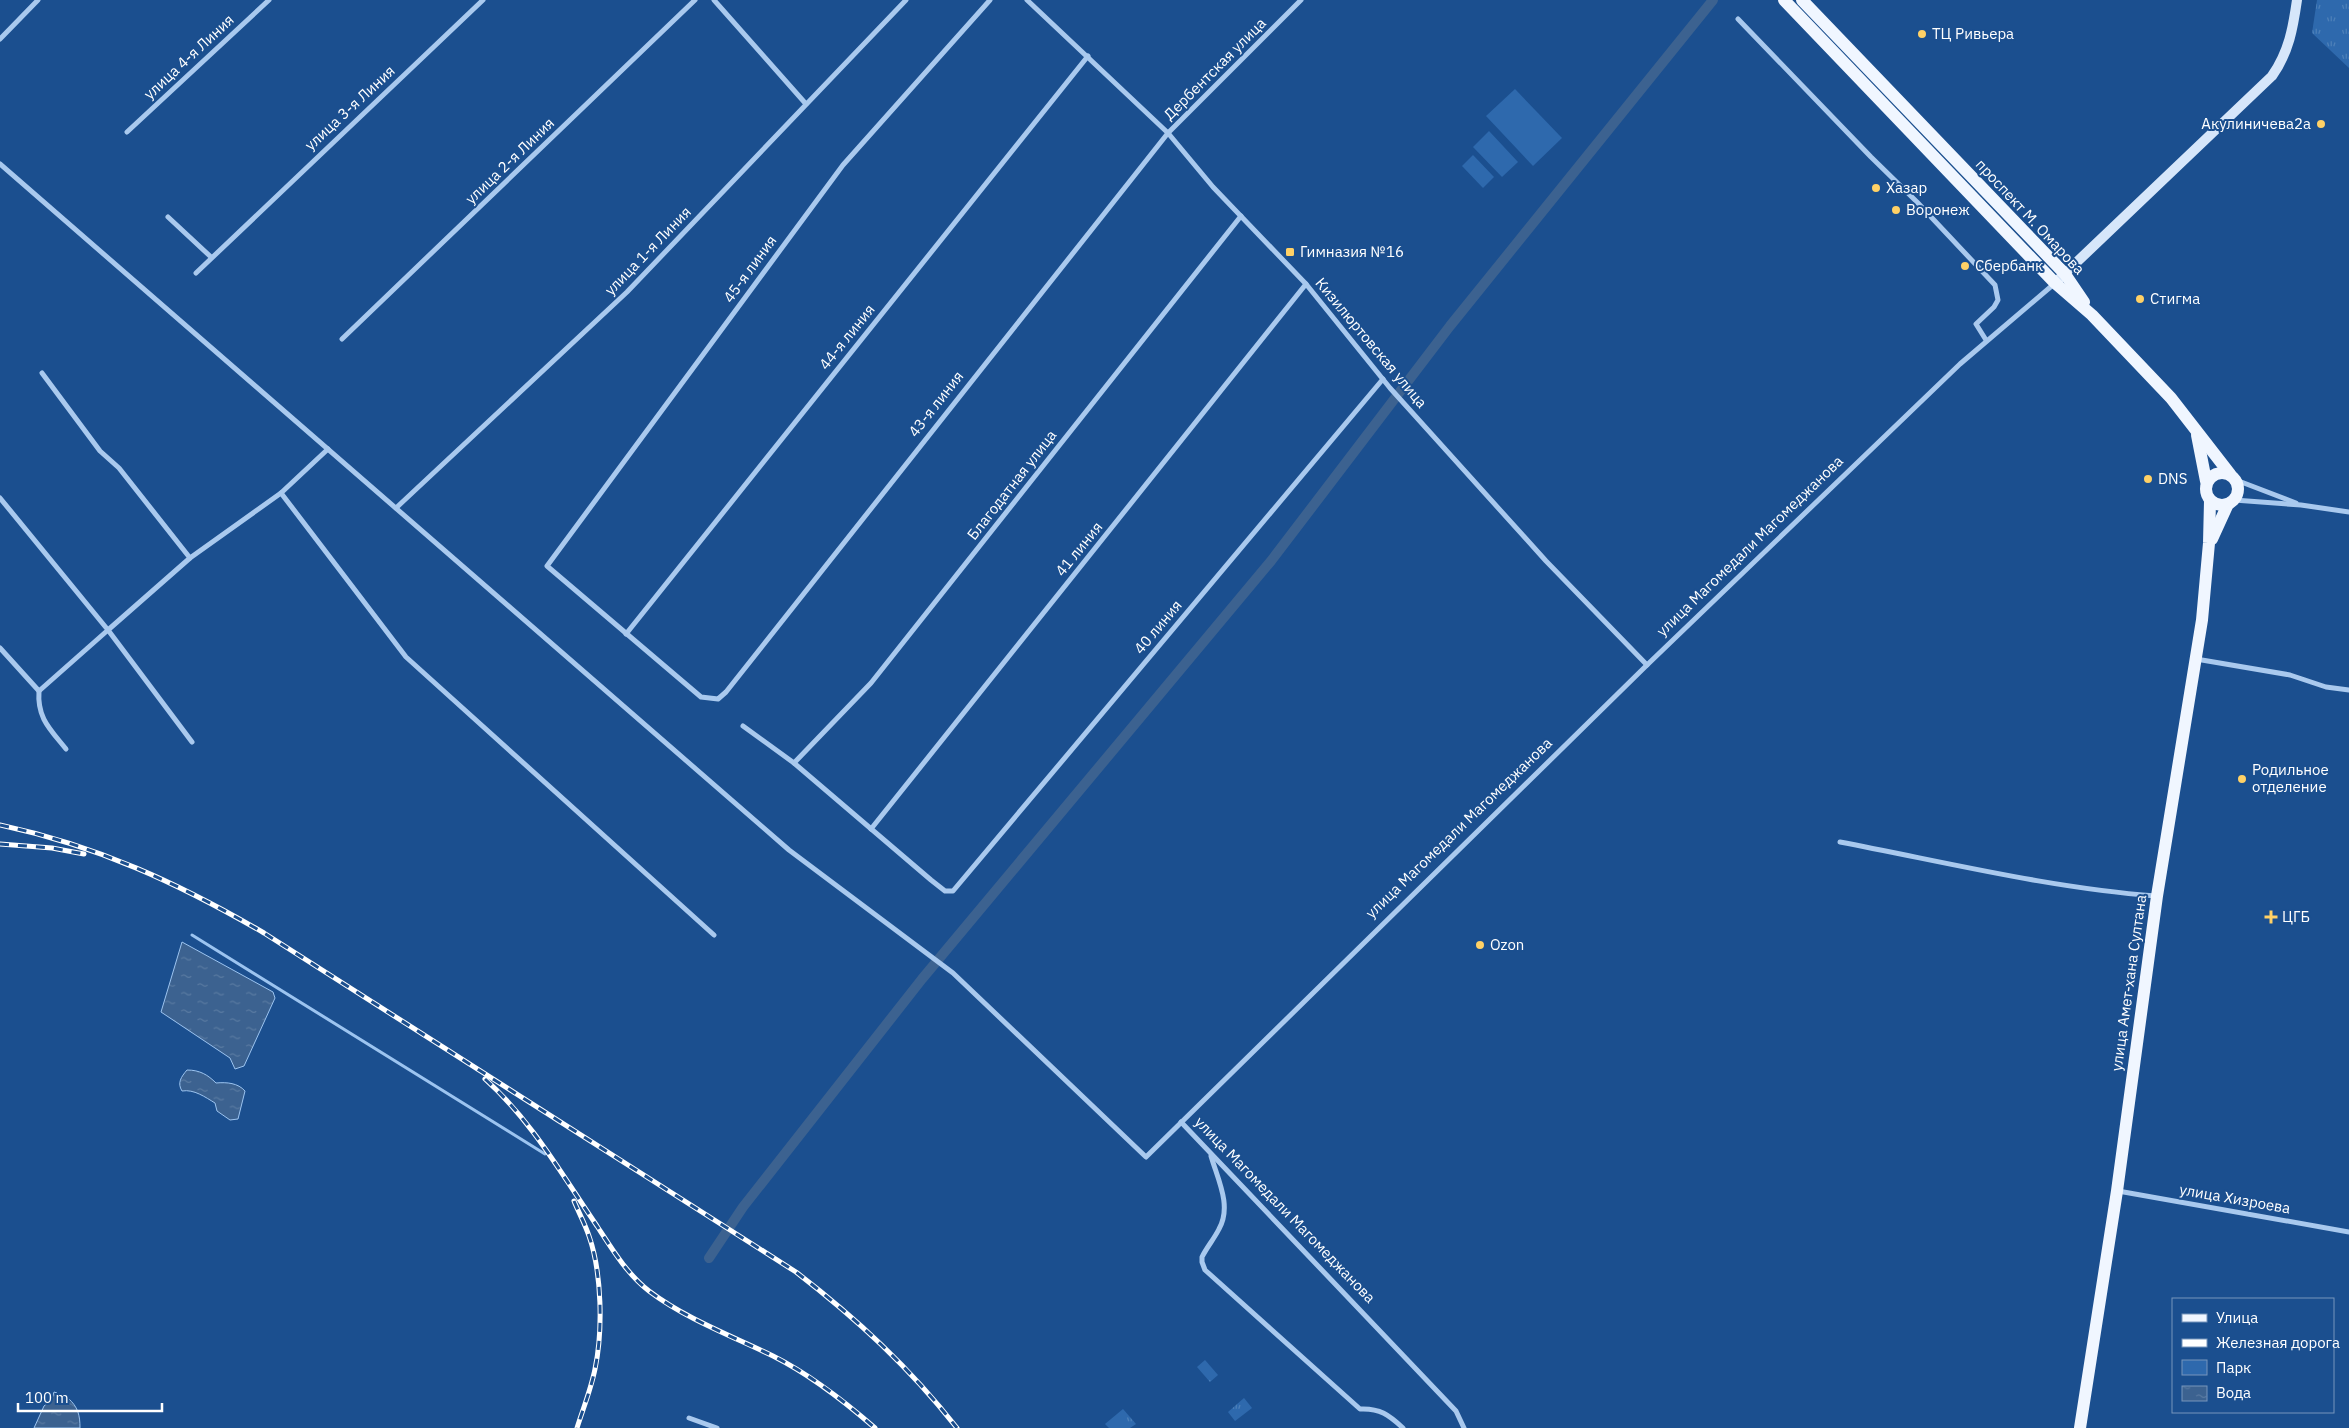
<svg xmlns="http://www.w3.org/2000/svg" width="2349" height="1428" font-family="'IBM Plex Sans',sans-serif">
  <defs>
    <pattern id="park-tufts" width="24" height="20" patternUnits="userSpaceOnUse" patternTransform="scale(1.25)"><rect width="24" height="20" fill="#2e69ad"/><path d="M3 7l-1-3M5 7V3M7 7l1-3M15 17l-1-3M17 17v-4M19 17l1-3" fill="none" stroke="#4d80b9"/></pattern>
    <pattern id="water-ripples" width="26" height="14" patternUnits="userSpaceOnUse" patternTransform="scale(1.25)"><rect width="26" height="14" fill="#3c6290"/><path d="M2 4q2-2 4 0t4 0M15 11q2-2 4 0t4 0" fill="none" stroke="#597aa1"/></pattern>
  </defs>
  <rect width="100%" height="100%" fill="#1b4f8f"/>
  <g fill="#2e69ad">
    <polygon points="1515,89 1562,138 1533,166 1486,116"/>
    <polygon points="1489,131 1518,162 1502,177 1473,147"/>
    <polygon points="1473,155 1494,177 1483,188 1462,166"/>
  </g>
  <g fill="url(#park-tufts)">
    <polygon points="2317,0 2349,0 2349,68 2312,33"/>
    <polygon points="1205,1360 1218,1375 1210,1382 1197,1367"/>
    <polygon points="1244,1398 1252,1408 1235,1421 1228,1412"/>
    <polygon points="1123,1409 1136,1424 1130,1428 1109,1428 1105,1424"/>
  </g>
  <g fill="url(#water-ripples)" stroke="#9cc4f0">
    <polygon points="182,942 273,992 275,998 244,1066 235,1069 230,1058 161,1012"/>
    <path d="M 187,1070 C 200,1070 208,1075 216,1083 C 227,1082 238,1083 245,1091 L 238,1119 L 230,1120 L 217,1111 L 215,1103 C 205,1097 194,1089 182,1091 C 177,1083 181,1077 187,1070 Z"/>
    <path d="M 54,1392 L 57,1393 L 58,1399 L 62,1401 L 68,1398 C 78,1407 80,1415 80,1428 L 34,1428 L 44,1406 L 52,1399 Z"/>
  </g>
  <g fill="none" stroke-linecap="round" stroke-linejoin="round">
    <polyline stroke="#9cc4f0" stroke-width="3" points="192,935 545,1154"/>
    <polyline stroke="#3c6290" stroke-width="10" points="709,1258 743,1207 922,979 1271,561 1450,326 1713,0"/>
    <g stroke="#a9c9ee" stroke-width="5">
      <polyline points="714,0 806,104"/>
      <polyline points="990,0 843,165 547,566 701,697 718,699 726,692 1168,133 1301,0"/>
      <polyline points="1027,0 1168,133 1213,187 1306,284 1390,388 1546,561 1647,665"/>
      <polyline points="1738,19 1871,157 1917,202 1995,285 1998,300 1994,307 1976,324 1986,340"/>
      <polyline points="0,39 38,0"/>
      <polyline points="127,132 269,0"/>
      <polyline points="0,164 789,850 953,973 1146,1157 1647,665 1960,364 2054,284"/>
      <polyline points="168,217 211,257"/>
      <polyline points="196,273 483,0"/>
      <polyline points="342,339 695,0"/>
      <polyline points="42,373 100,451 119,468 190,558 281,493 328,449"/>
      <polyline points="2236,480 2296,503"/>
      <polyline points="281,493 406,657 714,935"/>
      <polyline points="0,498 108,630 39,691 0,648"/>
      <polyline points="2234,500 2301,505 2349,512"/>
      <polyline points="396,508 627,292 906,0"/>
      <polyline points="190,558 108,630 192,742"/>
      <polyline points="626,634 1088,56"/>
      <polyline points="2196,659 2290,675 2326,687 2349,690"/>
      <path d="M 39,691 C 37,718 50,729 66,749"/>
      <polyline points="743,726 794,763 931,880 945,891 953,891 1383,379"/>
      <polyline points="794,763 871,683 1241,216"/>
      <polyline points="871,829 1306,284"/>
      <path d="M 1840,842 C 1945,862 2050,888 2156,896"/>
      <polyline points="1181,1122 1456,1411 1464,1428"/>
      <path d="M 1211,1156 C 1218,1180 1232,1206 1219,1229 C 1214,1239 1207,1247 1202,1257 L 1202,1262 L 1205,1270 L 1360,1409 C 1380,1408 1389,1415 1403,1428"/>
      <polyline points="2118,1191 2349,1232"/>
      <polyline points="689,1418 717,1428"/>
    </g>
    <path stroke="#d6e6fa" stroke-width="10" d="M 2059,279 L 2272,76 C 2289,52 2293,28 2297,0"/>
    <g stroke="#f0f6ff" stroke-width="12">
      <polyline points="1784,0 2055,283 2092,315 2171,398 2230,474"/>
      <polyline points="1802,0 2065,274 2084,302"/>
      <polyline points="2197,435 2206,481"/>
      <circle cx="2222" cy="489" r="16"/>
      <polyline points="2212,539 2228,504"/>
      <polyline points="2080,1428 2117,1191 2157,896 2202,620 2209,543 2210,501"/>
    </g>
    <defs>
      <g id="rail">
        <path d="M 0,825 C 98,846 178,883 264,933 L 796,1272 C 857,1319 909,1367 957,1428"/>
        <polyline points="0,844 52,848 84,854"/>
        <path d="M 485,1079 C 532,1121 562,1175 597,1226 C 612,1249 627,1274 649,1291 C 686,1319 732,1336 773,1356 C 811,1375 844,1401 875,1428"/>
        <path d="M 574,1201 C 579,1213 585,1224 589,1236 C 602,1273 603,1331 595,1369 C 591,1389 583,1409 577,1428"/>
      </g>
    </defs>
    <use href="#rail" stroke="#fff" stroke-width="5"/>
    <use href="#rail" stroke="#1b4f8f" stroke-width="3" stroke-dasharray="9" stroke-linecap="butt"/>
  </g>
  <g fill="#ffd166" stroke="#1b4f8f" stroke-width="2">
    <circle cx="1922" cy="34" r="5"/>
    <circle cx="2321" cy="124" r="5"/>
    <circle cx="1876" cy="188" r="5"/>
    <circle cx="1896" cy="210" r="5"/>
    <rect x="1285" y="247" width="10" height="10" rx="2.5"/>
    <circle cx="1965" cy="266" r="5"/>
    <circle cx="2140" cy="299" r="5"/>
    <circle cx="2148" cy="479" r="5"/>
    <circle cx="2242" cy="779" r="5"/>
    <path d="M2268.5 909.5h5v5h5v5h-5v5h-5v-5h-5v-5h5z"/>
    <circle cx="1480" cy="945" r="5"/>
  </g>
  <g text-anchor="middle" stroke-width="4" stroke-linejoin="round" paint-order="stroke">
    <g font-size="15" fill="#fff" stroke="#1b4f8f" text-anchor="start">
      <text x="1932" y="39">ТЦ Ривьера</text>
      <text x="2311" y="129" text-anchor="end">Акулиничева2а</text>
      <text x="1886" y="193">Хазар</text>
      <text x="1906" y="215">Воронеж</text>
      <text x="1300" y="257">Гимназия №16</text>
      <text x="1975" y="271">Сбербанк</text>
      <text x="2150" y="304">Стигма</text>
      <text x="2158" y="484">DNS</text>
      <text x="2252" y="775">Родильное<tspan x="2252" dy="17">отделение</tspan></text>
      <text x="2282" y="922">ЦГБ</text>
      <text x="1490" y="950">Ozon</text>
    </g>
    <g font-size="15" fill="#fff" stroke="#1b4f8f">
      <text transform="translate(189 57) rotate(-43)" y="5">улица 4-я Линия</text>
      <text transform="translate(1215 69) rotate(-45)" y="5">Дербентская улица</text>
      <text transform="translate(350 108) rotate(-43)" y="5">улица 3-я Линия</text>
      <text transform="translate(510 161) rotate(-44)" y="5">улица 2-я Линия</text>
      <text transform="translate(2030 217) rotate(47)" y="5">проспект М. Омарова</text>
      <text transform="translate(648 251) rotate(-46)" y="5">улица 1-я Линия</text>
      <text transform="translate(750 269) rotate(-54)" y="5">45-я линия</text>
      <text transform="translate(847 337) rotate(-51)" y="5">44-я линия</text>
      <text transform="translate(1371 343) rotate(50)" y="5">Кизилюртовская улица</text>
      <text transform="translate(936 404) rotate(-52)" y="5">43-я линия</text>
      <text transform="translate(1012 485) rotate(-52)" y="5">Благодатная улица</text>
      <text transform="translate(1750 546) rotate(-44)" y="5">улица Магомедали Магомеджановa</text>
      <text transform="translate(1079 549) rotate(-51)" y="5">41 линия</text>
      <text transform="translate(1158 627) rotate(-50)" y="5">40 линия</text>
      <text transform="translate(1459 828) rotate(-44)" y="5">улица Магомедали Магомеджановa</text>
      <text transform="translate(2129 983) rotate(-82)" y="5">улица Амет-хана Султана</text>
      <text transform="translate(2235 1199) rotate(10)" y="5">улица Хизроева</text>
      <text transform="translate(1285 1210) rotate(46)" y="5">улица Магомедали Магомеджановa</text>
    </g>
  </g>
  <rect x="2172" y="1298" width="162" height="115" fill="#1b4f8f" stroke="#7695bc"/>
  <rect x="2182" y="1314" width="25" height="8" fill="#f0f6ff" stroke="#7695bc"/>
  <text x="2216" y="1323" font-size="15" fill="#ffffff">Улица</text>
  <rect x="2182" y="1339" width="25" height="8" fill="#ffffff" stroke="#7695bc"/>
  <text x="2216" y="1348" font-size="15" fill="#ffffff">Железная дорога</text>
  <rect x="2182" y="1360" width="25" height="15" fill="#2e69ad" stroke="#7695bc"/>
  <text x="2216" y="1373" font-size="15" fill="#ffffff">Парк</text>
  <rect x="2182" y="1386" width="25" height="15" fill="url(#water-ripples)" stroke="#7695bc"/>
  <text x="2216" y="1398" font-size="15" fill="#ffffff">Вода</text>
  <path d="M18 1403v8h144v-8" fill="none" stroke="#ffffff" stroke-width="2.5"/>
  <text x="25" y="1403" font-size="15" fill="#ffffff" stroke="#1b4f8f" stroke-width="4" paint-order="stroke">100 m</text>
</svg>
